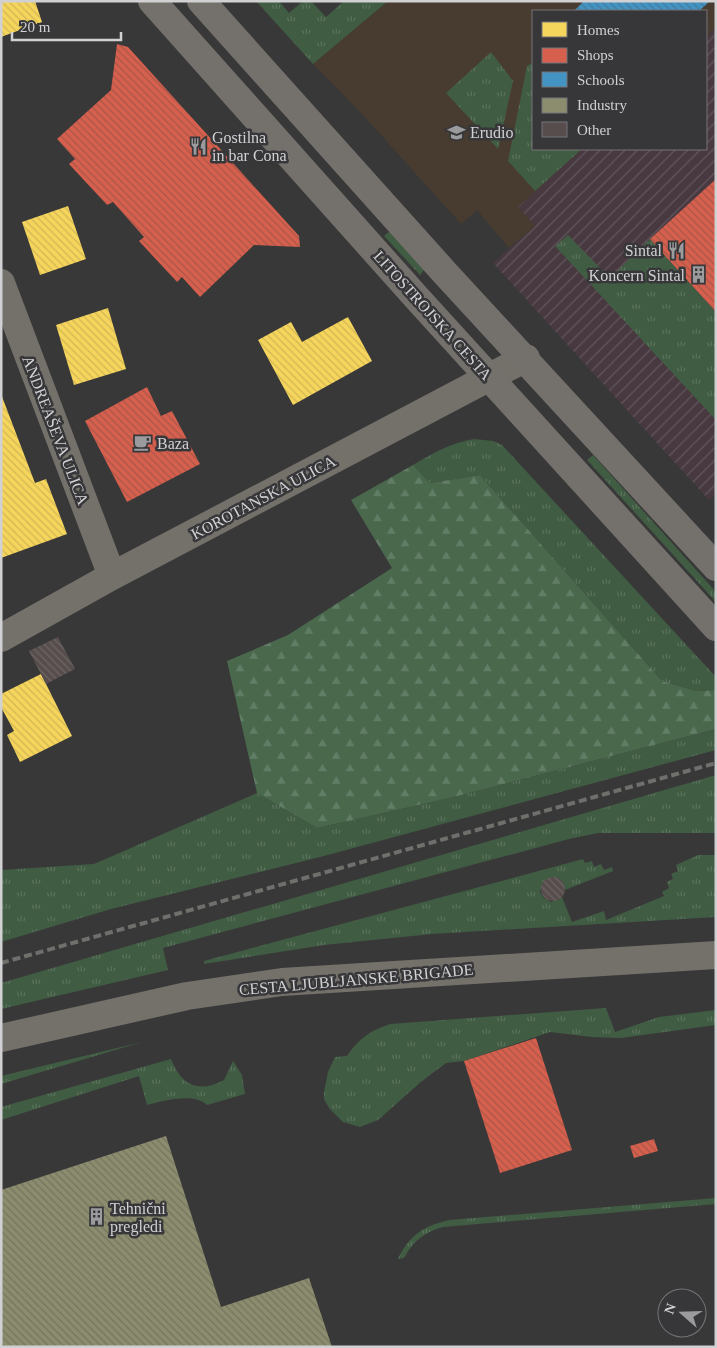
<svg xmlns="http://www.w3.org/2000/svg" width="717" height="1348" font-family="'Times New Roman',serif">
  <defs>
    <pattern id="industrial-furrows" width="10" height="10" patternUnits="userSpaceOnUse" patternTransform="scale(1.25)"><rect width="10" height="10" fill="#483941"/><path d="M-1 1l2-2M0 10L10 0M9 11l2-2" fill="none" stroke="#61555c"/></pattern>
    <pattern id="grass-tufts" width="24" height="20" patternUnits="userSpaceOnUse" patternTransform="scale(1.25)"><rect width="24" height="20" fill="#405c42"/><path d="M3 7l-1-3M5 7V3M7 7l1-3M15 17l-1-3M17 17v-4M19 17l1-3" fill="none" stroke="#5b725c"/></pattern>
    <pattern id="forest-firs" width="22" height="20" patternUnits="userSpaceOnUse" patternTransform="scale(1.25)"><rect width="22" height="20" fill="#49684c"/><path d="M5 1l3.5 6h-7zM16 11l3.5 6h-7z" fill="#627d65"/></pattern>
    <pattern id="homes-back-hatch" width="6" height="6" patternUnits="userSpaceOnUse" patternTransform="scale(1.25)"><rect width="6" height="6" fill="#f6d55c"/><path d="M-1 5l2 2M0 0l6 6M5-1l2 2" fill="none" stroke="#d1b756"/></pattern>
    <pattern id="shops-back-hatch" width="6" height="6" patternUnits="userSpaceOnUse" patternTransform="scale(1.25)"><rect width="6" height="6" fill="#d6604d"/><path d="M-1 5l2 2M0 0l6 6M5-1l2 2" fill="none" stroke="#a95649"/></pattern>
    <pattern id="schools-back-hatch" width="6" height="6" patternUnits="userSpaceOnUse" patternTransform="scale(1.25)"><rect width="6" height="6" fill="#4393c3"/><path d="M-1 5l2 2M0 0l6 6M5-1l2 2" fill="none" stroke="#427a9c"/></pattern>
    <pattern id="industry-back-hatch" width="6" height="6" patternUnits="userSpaceOnUse" patternTransform="scale(1.25)"><rect width="6" height="6" fill="#8c8c6e"/><path d="M-1 5l2 2M0 0l6 6M5-1l2 2" fill="none" stroke="#757560"/></pattern>
    <pattern id="building-back-hatch" width="6" height="6" patternUnits="userSpaceOnUse" patternTransform="scale(1.25)"><rect width="6" height="6" fill="#564d4c"/><path d="M-1 5l2 2M0 0l6 6M5-1l2 2" fill="none" stroke="#6d6665"/></pattern>
  </defs>
  <rect width="100%" height="100%" fill="#383839"/>
  <polygon fill="url(#industrial-furrows)" points="716,28 716,494 709,500 493,263 535,226 517,207 582,149 706,149 706,37"/>
  <polygon fill="#483b30" points="388,1 716,1 716,28 706,37 706,11 533,11 533,149 582,149 518,207 535,226 509,248 477,210 461,224 363,115 313,64"/>
  <g fill="url(#grass-tufts)">
    <polygon points="256,1 279,1 289,13 303,1 311,1 326,17 344,1 388,1 313,64"/>
    <polygon points="491,52 513,81 498,149 446,93"/>
    <polygon points="533,62 533,149 582,149 535,191 508,161 527,66"/>
    <polygon points="390,231 424,270 420,275 384,236"/>
    <polygon points="568,235 610,278 650,239 716,312 716,420 555,246"/>
    <path d="M 474,439 L 493,441 L 502,445 L 716,677 L 716,690 L 696,691 L 662,681 L 480,475 L 430,483 L 413,465 C 433,453 451,443 474,439 Z"/>
    <polygon points="593,455 716,592 716,602 587,460"/>
    <polygon points="716,729 716,750 324,856 111,909 1,942 1,870 94,864 257,793 317,828 450,798"/>
    <polygon points="716,775 716,833 598,833 569,839 163,948 168,970 1,1009 1,983"/>
    <polygon points="698,855 716,855 716,917 432,934 324,945 204,964 204,961 583,859 585,863 592,861 594,867 601,864 604,870 612,867 613,871 565,890 559,879 550,878 543,882 540,892 544,898 551,902 562,897 572,922 604,911 606,920 664,896 662,892 669,888 667,882 673,879 671,874 678,871 676,865"/>
    <path d="M 606,1008 L 615,1032 L 659,1017 L 716,1010 L 716,1025 L 621,1038 L 592,1037 L 550,1032 L 464,1061 L 446,1063 L 422,1081 L 378,1120 L 360,1127 L 343,1122 L 329,1108 L 324,1099 L 324,1092 L 328,1072 L 335,1057 L 347,1056 C 358,1039 371,1030 390,1024 Z"/>
    <polygon points="142,1042 1,1084 1,1076"/>
    <path d="M 171,1059 C 181,1085 198,1094 224,1080 L 233,1061 L 242,1075 L 245,1094 L 207,1105 C 194,1092 162,1101 147,1105 L 139,1076 L 1,1120 L 1,1107 Z"/>
    <path d="M 716,1198 L 716,1204 L 443,1227 C 425,1232 413,1241 404,1258 L 398,1259 C 409,1235 424,1226 449,1220 Z"/>
  </g>
  <polygon fill="url(#forest-firs)" points="413,465 430,483 480,475 662,681 696,691 716,690 716,729 450,798 317,828 257,793 227,661 288,635 392,568 351,500"/>
  <g fill="url(#homes-back-hatch)">
    <polygon points="1,1 35,1 42,22 1,37"/>
    <polygon points="68,206 86,259 40,275 22,222"/>
    <polygon points="108,308 126,369 74,385 56,325"/>
    <polygon points="348,317 372,361 293,405 258,340 291,322 302,342"/>
    <polygon points="1,394 35,483 46,479 67,534 1,558"/>
    <polygon points="41,674 72,736 20,762 7,735 14,731 1,707 1,694"/>
  </g>
  <g fill="url(#shops-back-hatch)">
    <polygon points="117,44 128,47 299,236 300,247 254,245 200,297 182,277 177,282 139,241 144,237 113,202 107,205 69,164 75,159 57,139 111,90"/>
    <polygon points="716,179 716,312 650,239"/>
    <polygon points="147,387 161,416 172,411 200,464 127,502 85,421"/>
    <polygon points="536,1038 572,1150 500,1173 464,1061"/>
    <polygon points="654,1139 658,1151 634,1158 630,1146"/>
  </g>
  <polygon fill="url(#schools-back-hatch)" points="584,1 710,1 699,11 574,11"/>
  <polygon fill="url(#industry-back-hatch)" points="166,1136 221,1307 309,1278 332,1347 1,1347 1,1190"/>
  <g fill="url(#building-back-hatch)">
    <polygon points="58,637 75,669 46,684 29,651"/>
    <circle cx="553" cy="889" r="12"/>
  </g>
  <g fill="none" stroke-linecap="round" stroke-linejoin="round">
    <g stroke="#74706a" stroke-width="28">
      <polyline points="1,283 112,576"/>
      <polyline points="1,638 112,576 526,358"/>
      <polyline points="1,1038 187,996 282,982 716,955"/>
    </g>
    <g stroke="#74706b" stroke-width="28">
      <polyline points="152,1 416,297 716,627"/>
      <polyline points="201,1 444,272 716,567"/>
    </g>
    <polyline stroke="#706f6c" stroke-width="4" stroke-dasharray="8 4" stroke-linecap="butt" points="1,963 716,763"/>
  </g>
  <defs>
    <symbol id="school-bare" viewBox="-9 -9 18 18"><path d="M0-5L7-2L0 1L-7-2ZM-4 1L0 2.5L4 1V4Q0 6-4 4Z" fill="#9b9b9e" stroke="#37373a" stroke-width="2.5" paint-order="stroke"/></symbol>
    <symbol id="restaurant-bare" viewBox="-9 -9 18 18"><path d="M-5-6h1v4h1v-4h1v4h1v-4h1v5L-1.5 .5V6h-2V.5L-5-1ZM5-6V6H3V1.5H1.5Q1.5-4 5-6Z" fill="#9b9b9e" stroke="#37373a" stroke-width="2.5" paint-order="stroke"/></symbol>
    <symbol id="building-bare" viewBox="-9 -9 18 18"><path d="M-4-6H4V6H1V3H-1V6H-4ZM-2.5-4.3h1.7v1.8h-1.7ZM.8-4.3h1.7v1.8H.8ZM-2.5-1h1.7V.8h-1.7ZM.8-1h1.7V.8H.8Z" fill="#9b9b9e" stroke="#37373a" stroke-width="2.5" paint-order="stroke"/></symbol>
    <symbol id="cafe-bare" viewBox="-9 -9 18 18"><path d="M-5.5-4.5H6V0H3Q3 3.5 0 3.5H-2.5Q-5.5 3.5-5.5 0ZM3-3.2v2h1.7v-2ZM-6 4.5H4V6H-6Z" fill="#9b9b9e" stroke="#37373a" stroke-width="2.5" paint-order="stroke"/></symbol>
  </defs>
  <g fill-rule="evenodd">
    <use href="#school-bare" x="444" y="120" width="25" height="25"/>
    <use href="#restaurant-bare" x="186" y="134" width="25" height="25"/>
    <use href="#restaurant-bare" x="664" y="238" width="25" height="25"/>
    <use href="#building-bare" x="686" y="262" width="25" height="25"/>
    <use href="#cafe-bare" x="130" y="430" width="25" height="25"/>
    <use href="#building-bare" x="84" y="1204" width="25" height="25"/>
  </g>
  <g text-anchor="middle" stroke-width="5" stroke-linejoin="round" paint-order="stroke">
    <g font-size="16" fill="#d1d1d4" stroke="#37373a" text-anchor="start">
      <text x="470" y="138">Erudio</text>
      <text x="212" y="143">Gostilna<tspan x="212" dy="18">in bar Cona</tspan></text>
      <text x="662" y="256" text-anchor="end">Sintal</text>
      <text x="685" y="281" text-anchor="end">Koncern Sintal</text>
      <text x="157" y="449">Baza</text>
      <text x="110" y="1214">Tehnični<tspan x="110" dy="18">pregledi</tspan></text>
    </g>
    <g font-size="16" fill="#d1d1d4" stroke="#37373a">
      <text transform="translate(433 315) rotate(48)" y="6">LITOSTROJSKA CESTA</text>
      <text transform="translate(56 430) rotate(69)" y="6">ANDREAŠEVA ULICA</text>
      <text transform="translate(263 497) rotate(-28)" y="6">KOROTANSKA ULICA</text>
      <text transform="translate(356 979) rotate(-5)" y="6">CESTA LJUBLJANSKE BRIGADE</text>
    </g>
  </g>
  <rect width="717" height="1348" fill="none" stroke="#d1d1d4" stroke-width="5"/>
  <rect x="532" y="10" width="175" height="140" fill="#37373a" stroke="#757578"/>
  <rect x="542" y="22" width="25" height="15" fill="#f6d55c" stroke="#757578"/>
  <text x="577" y="35" font-size="15" fill="#d1d1d4">Homes</text>
  <rect x="542" y="48" width="25" height="15" fill="#d6604d" stroke="#757578"/>
  <text x="577" y="60" font-size="15" fill="#d1d1d4">Shops</text>
  <rect x="542" y="72" width="25" height="15" fill="#4393c3" stroke="#757578"/>
  <text x="577" y="85" font-size="15" fill="#d1d1d4">Schools</text>
  <rect x="542" y="98" width="25" height="15" fill="#8c8c6e" stroke="#757578"/>
  <text x="577" y="110" font-size="15" fill="#d1d1d4">Industry</text>
  <rect x="542" y="122" width="25" height="15" fill="#564d4c" stroke="#757578"/>
  <text x="577" y="135" font-size="15" fill="#d1d1d4">Other</text>
  <g transform="translate(682 1313) rotate(290)"><circle r="24" fill="#37373a" stroke="#757578"/>
  <path d="M0-4L9 19L0 12L-9 19Z" fill="#9b9b9e"/>
  <text y="-8" font-size="14" font-weight="bold" text-anchor="middle" fill="#d1d1d4">N</text>
  </g>
  <path d="M12 32v8h109v-8" fill="none" stroke="#d1d1d4" stroke-width="2.5"/>
  <text x="20" y="32" font-size="15" fill="#d1d1d4" stroke="#37373a" stroke-width="4" paint-order="stroke">20 m</text>
</svg>
